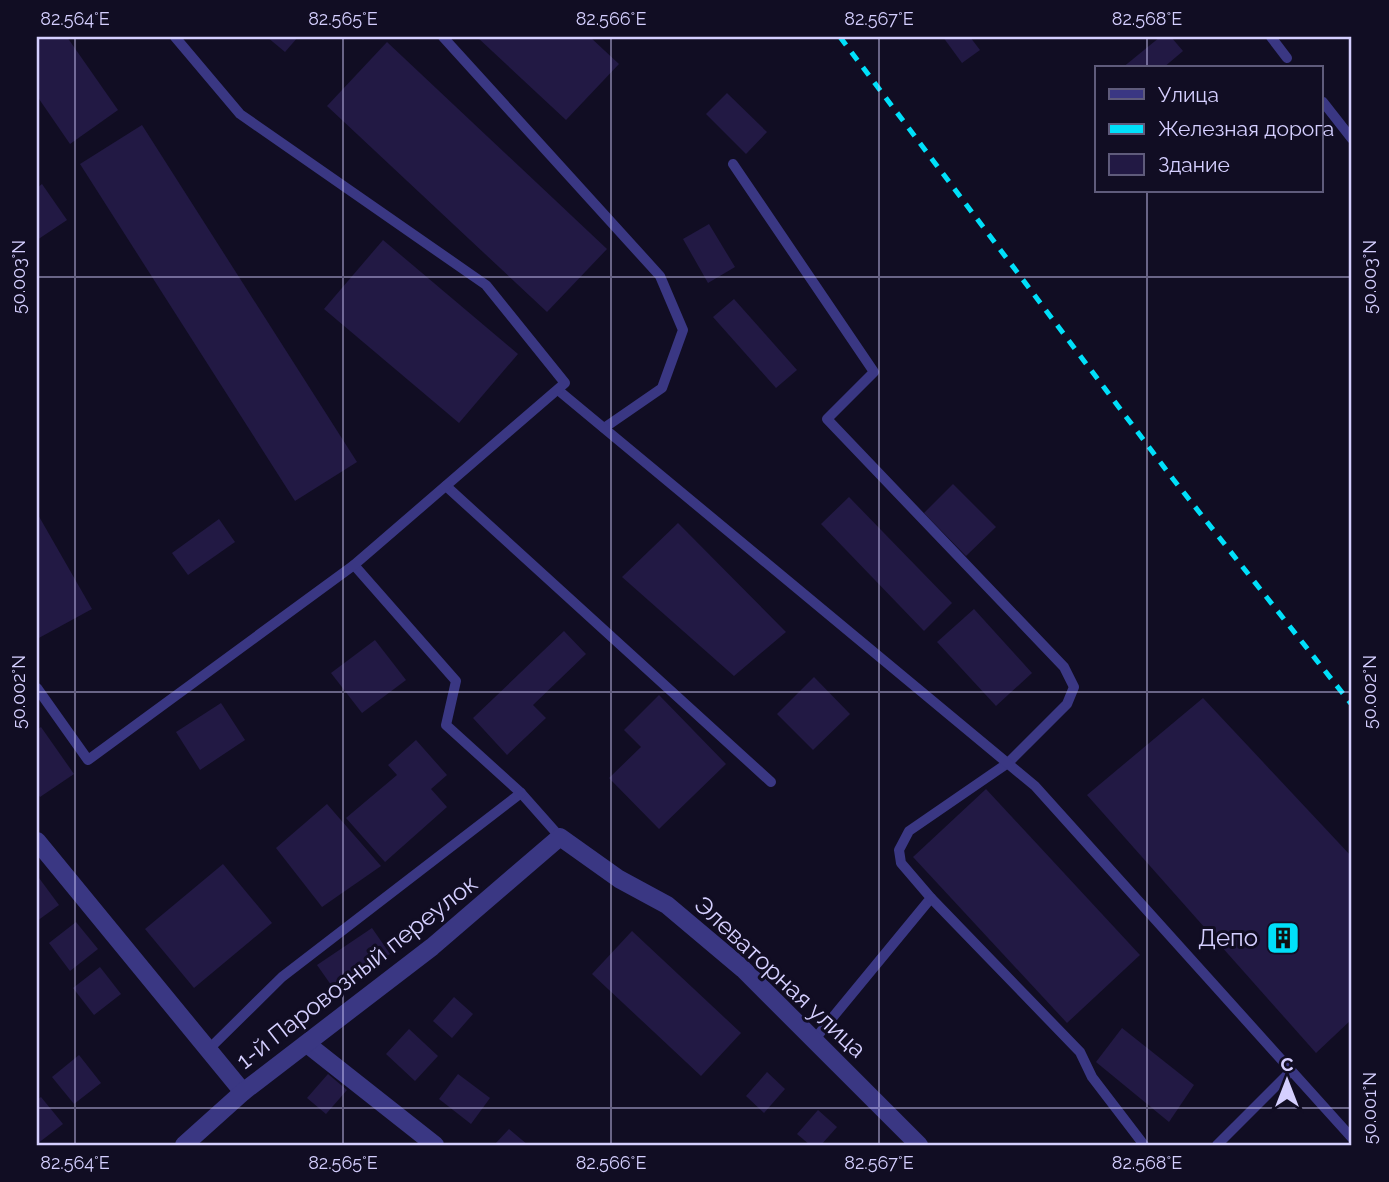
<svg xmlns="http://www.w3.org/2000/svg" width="1389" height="1182" font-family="Raleway,sans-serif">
  <rect width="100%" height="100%" fill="#110d23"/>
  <g fill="#221944">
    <polygon points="37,37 67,37 118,110 70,144 37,96"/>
    <polygon points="267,37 298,37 285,52"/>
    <polygon points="477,37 590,37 619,64 566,120"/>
    <polygon points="943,37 970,37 980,50 962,63"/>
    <polygon points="1160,37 1171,37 1183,51 1163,68 1122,68"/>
    <polygon points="387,42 607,249 547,312 327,106"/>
    <polygon points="727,93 767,132 746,154 706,114"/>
    <polygon points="142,125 357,462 295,501 80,164"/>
    <polygon points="42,184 67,220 37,240 37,188"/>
    <polygon points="709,224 735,267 708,283 683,239"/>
    <polygon points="383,240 518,354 459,423 324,309"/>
    <polygon points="734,299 797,370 776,388 713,317"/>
    <polygon points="953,484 996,527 966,556 924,513"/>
    <polygon points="849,497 952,603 924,631 821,524"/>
    <polygon points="37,513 92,609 37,639"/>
    <polygon points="219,519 235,542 188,575 172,553"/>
    <polygon points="678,523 786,632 734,676 622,577"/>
    <polygon points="974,609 1032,673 996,706 937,642"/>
    <polygon points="564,631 586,654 533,705 546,718 507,755 473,718"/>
    <polygon points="375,640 406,680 362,713 331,673"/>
    <polygon points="814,677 850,714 813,750 777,714"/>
    <polygon points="659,695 726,764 659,829 609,778 641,747 624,730"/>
    <polygon points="1203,698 1352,857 1352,1019 1316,1053 1087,795"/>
    <polygon points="221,703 245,740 200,770 176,732"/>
    <polygon points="41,727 74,774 40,797 37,793 37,730"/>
    <polygon points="416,740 447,775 431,789 447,807 385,862 346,818 397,775 388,765"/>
    <polygon points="986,789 1140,955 1067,1023 913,857"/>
    <polygon points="327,804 381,866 322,907 276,848"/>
    <polygon points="223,864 272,923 194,988 145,929"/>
    <polygon points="39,878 59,905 37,921 37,880"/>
    <polygon points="76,922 98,949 70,971 49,943"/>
    <polygon points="372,928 390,954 336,992 317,965"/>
    <polygon points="632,931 741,1033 701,1076 592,974"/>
    <polygon points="100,967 121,994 94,1015 73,988"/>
    <polygon points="454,997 473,1014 452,1038 433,1021"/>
    <polygon points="1122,1028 1194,1085 1169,1122 1096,1062"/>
    <polygon points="409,1029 438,1056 415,1081 386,1054"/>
    <polygon points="79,1055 101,1083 74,1104 52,1077"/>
    <polygon points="767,1072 785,1089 764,1113 746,1096"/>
    <polygon points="328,1074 347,1090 326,1114 307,1098"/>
    <polygon points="458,1074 490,1098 471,1124 439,1099"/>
    <polygon points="41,1097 63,1124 37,1144 37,1100"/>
    <polygon points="818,1110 837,1127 821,1145 810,1145 797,1134"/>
    <polygon points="509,1129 528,1145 494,1145"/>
  </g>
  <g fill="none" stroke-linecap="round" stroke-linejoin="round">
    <g stroke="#3a3783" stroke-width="10">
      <polyline points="443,37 660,276 683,330 662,388 604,428"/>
      <polyline points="1271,37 1287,58"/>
      <polyline points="1323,102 1352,139"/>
      <polyline points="733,164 874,372 827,419 1064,667 1074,687 1067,704 1008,763 909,831 899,850 901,863 931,898 814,1040"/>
      <polyline points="558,390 1035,786 1352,1138"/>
      <polyline points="446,486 771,782"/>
      <polyline points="354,565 456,681 446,725 521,793 560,837"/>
      <polyline points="37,688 88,760 354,565 565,383 486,285 240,114 175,37"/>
      <polyline points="931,898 1080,1052 1092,1077 1144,1145"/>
      <polyline points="209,1049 282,977 521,793"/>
      <polyline points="1217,1145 1291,1071"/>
    </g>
    <g stroke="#3a3783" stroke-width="18">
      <polyline points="37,841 243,1092"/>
      <polyline points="307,1044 435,1145"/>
      <polyline points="184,1145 243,1092 432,947 560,837 619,879 667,905 743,969 919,1145"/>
    </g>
    <polyline stroke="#00e0fa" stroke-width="5" stroke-dasharray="10 9" stroke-linecap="butt" points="840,37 1173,479 1352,705"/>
  </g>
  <path fill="none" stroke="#d5cfff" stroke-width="2" stroke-opacity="0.45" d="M 75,37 L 75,1145M 343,37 L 343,1145M 611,37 L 611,1145M 879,37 L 879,1145M 1147,37 L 1147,68M 1147,191 L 1147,1145M 37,277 L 1352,277M 37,692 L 1352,692M 37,1108 L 1352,1108"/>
  <defs>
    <symbol id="building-square" viewBox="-11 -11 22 22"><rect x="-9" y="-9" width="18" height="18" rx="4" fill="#00e0fa" stroke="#110d23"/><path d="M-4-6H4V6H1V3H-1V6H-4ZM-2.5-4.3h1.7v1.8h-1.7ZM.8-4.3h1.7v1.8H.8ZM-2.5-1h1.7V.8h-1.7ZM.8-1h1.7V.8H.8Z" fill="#111"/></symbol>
  </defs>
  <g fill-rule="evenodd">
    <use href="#building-square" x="1264" y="919" width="38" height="38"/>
  </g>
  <g text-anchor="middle" stroke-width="6" stroke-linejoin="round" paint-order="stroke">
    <g font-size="24" fill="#d5cfff" stroke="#110d23" text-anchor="end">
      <text x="1258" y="946">Депо</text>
    </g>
    <g font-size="24" fill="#d5cfff" stroke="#110d23">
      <text transform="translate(357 972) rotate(-38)" y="8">1-й Паровозный переулок</text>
      <text transform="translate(780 977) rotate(43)" y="8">Элеваторная улица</text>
    </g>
  </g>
  <rect width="1389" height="1182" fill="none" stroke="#110d23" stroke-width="77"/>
  <rect x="1095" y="66" width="228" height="126" fill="#110d23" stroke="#5f5b7b" stroke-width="2"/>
  <rect x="1109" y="89" width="35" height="10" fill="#3a3783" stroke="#5f5b7b" stroke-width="2"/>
  <text x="1158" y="102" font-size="21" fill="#d5cfff">Улица</text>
  <rect x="1109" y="124" width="35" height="10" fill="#00e0fa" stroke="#5f5b7b" stroke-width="2"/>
  <text x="1158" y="136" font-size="21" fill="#d5cfff">Железная дорога</text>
  <rect x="1109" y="154" width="35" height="21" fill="#221944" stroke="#5f5b7b" stroke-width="2"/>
  <text x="1158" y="172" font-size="21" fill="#d5cfff">Здание</text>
  <g transform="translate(1287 1081)" stroke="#110d23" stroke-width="5" paint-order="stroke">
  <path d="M0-5L12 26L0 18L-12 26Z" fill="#d5cfff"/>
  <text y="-10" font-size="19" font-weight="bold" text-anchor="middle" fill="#d5cfff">С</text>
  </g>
  <rect x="38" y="38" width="1312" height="1106" fill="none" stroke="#d5cfff" stroke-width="2.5"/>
  <g font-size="18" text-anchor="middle" fill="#d5cfff">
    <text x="75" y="25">82.564°E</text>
    <text x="343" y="25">82.565°E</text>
    <text x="611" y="25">82.566°E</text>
    <text x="879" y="25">82.567°E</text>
    <text x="1147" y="25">82.568°E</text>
    <text transform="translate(19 277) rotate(-90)" y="6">50.003°N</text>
    <text transform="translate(1370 277) rotate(-90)" y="6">50.003°N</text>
    <text transform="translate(19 692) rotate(-90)" y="6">50.002°N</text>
    <text transform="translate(1370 692) rotate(-90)" y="6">50.002°N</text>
    <text transform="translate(1370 1108) rotate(-90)" y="6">50.001°N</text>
    <text x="75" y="1169">82.564°E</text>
    <text x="343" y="1169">82.565°E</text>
    <text x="611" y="1169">82.566°E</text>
    <text x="879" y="1169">82.567°E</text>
    <text x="1147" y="1169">82.568°E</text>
  </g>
</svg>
